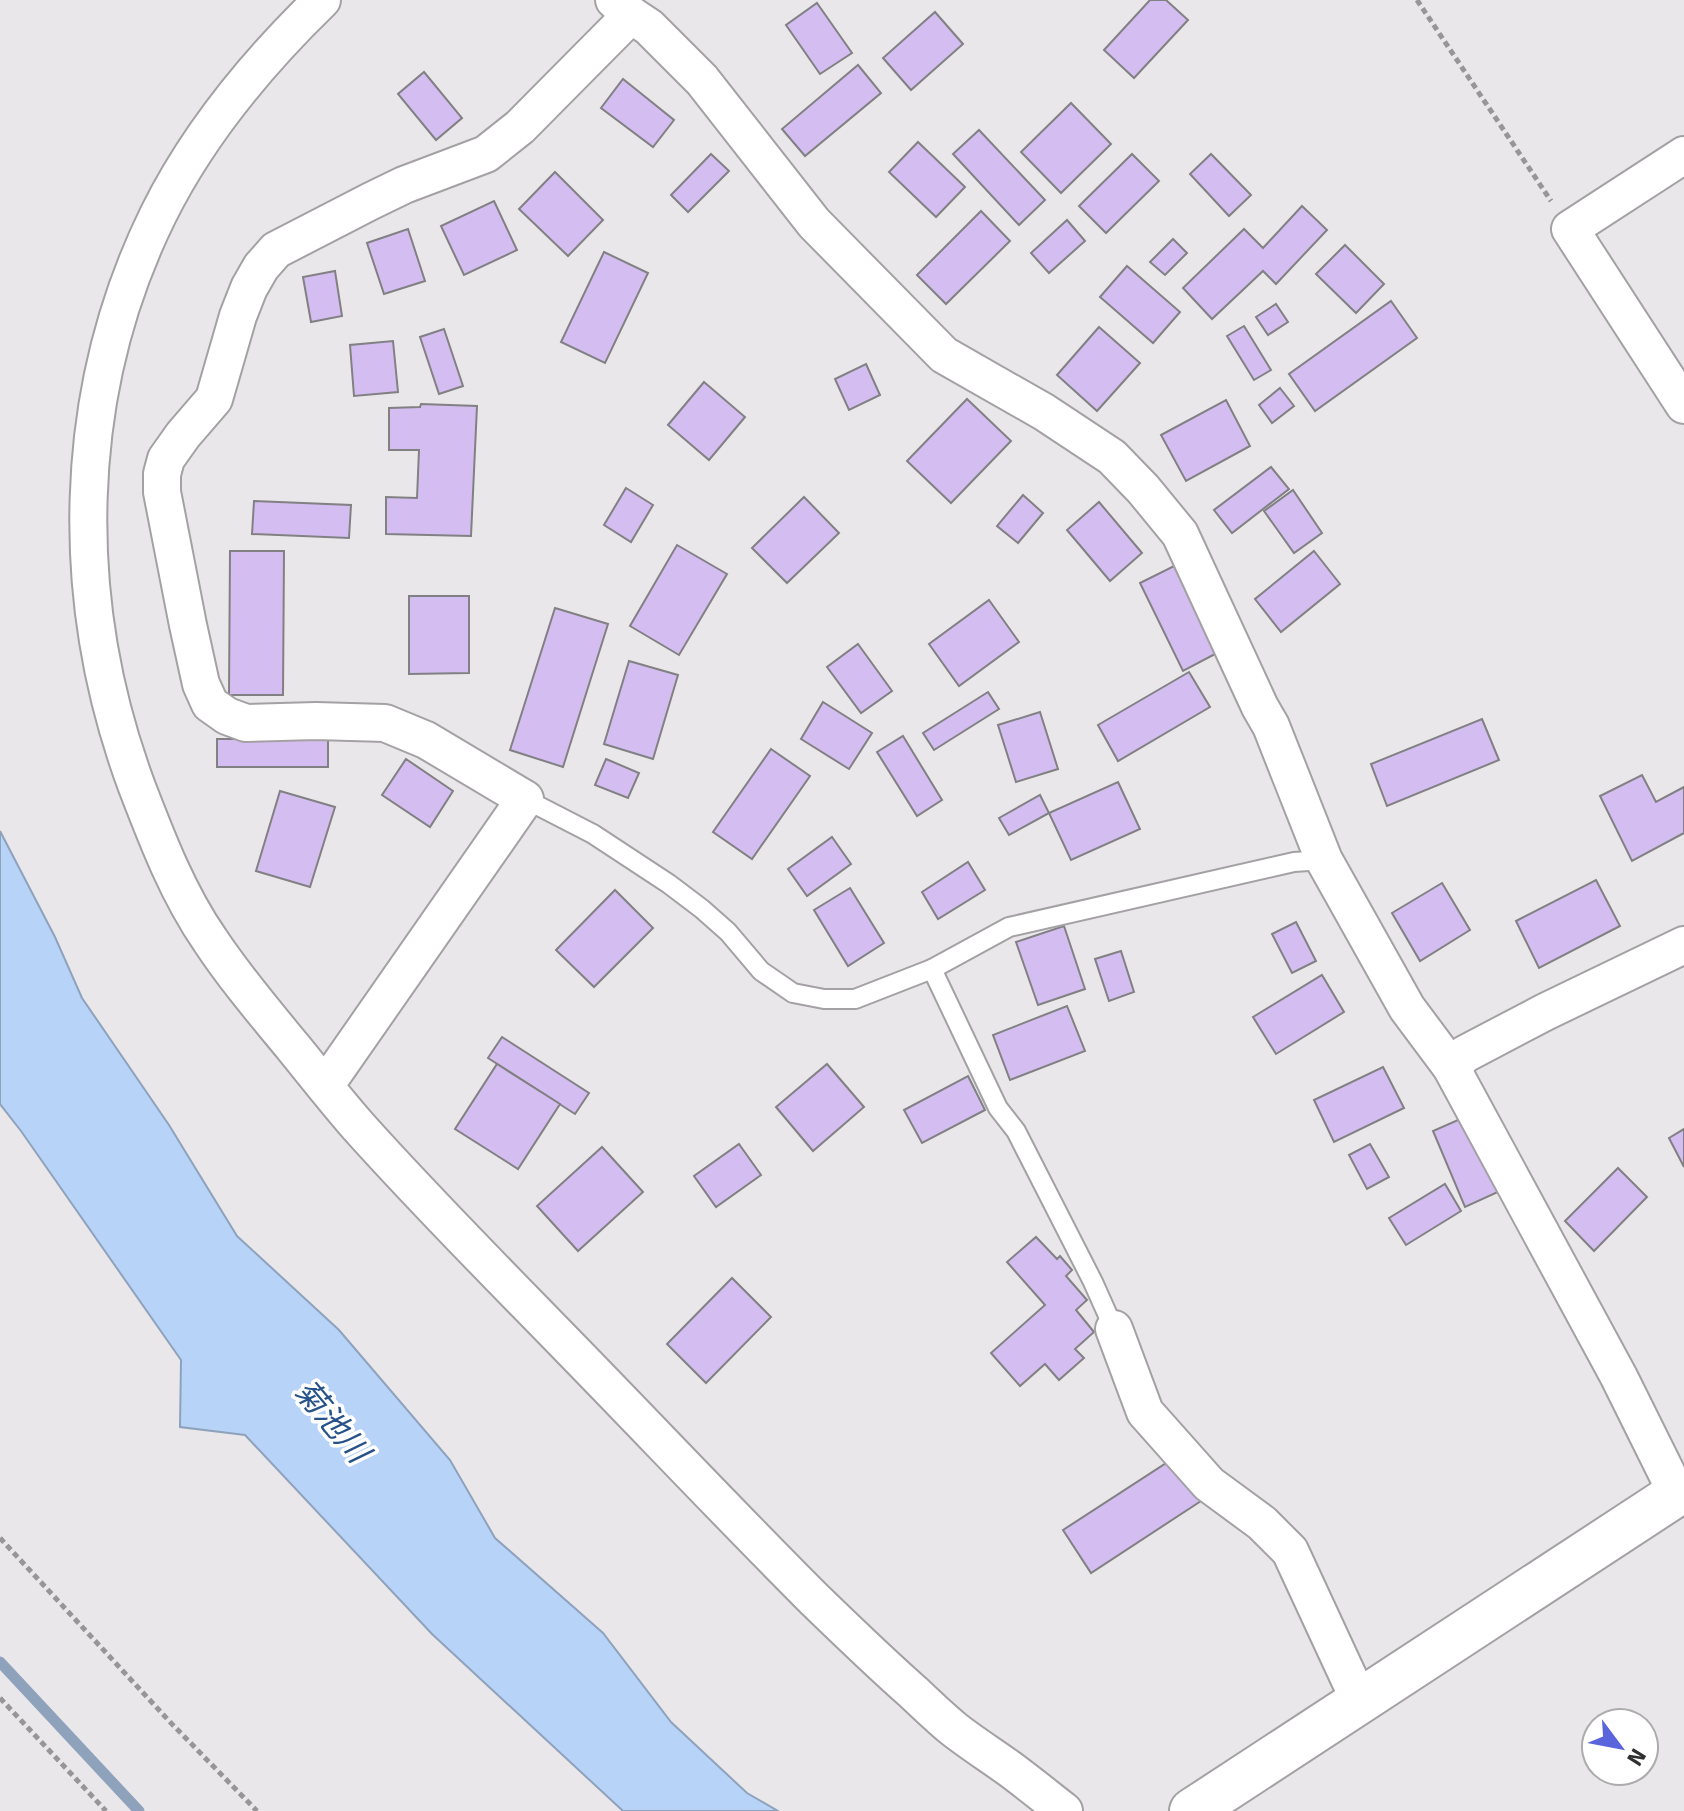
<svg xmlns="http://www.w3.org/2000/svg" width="1684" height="1811" font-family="Signika,'Noto Sans JP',sans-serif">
  <rect width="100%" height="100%" fill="#eae7ea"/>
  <polygon fill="#b7d3f7" stroke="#8fa2bc" stroke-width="2" points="0,831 55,937 82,998 169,1125 237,1236 339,1330 450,1460 495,1538 603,1633 671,1722 747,1793 778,1811 623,1811 432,1634 245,1435 180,1427 181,1360 21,1131 0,1104"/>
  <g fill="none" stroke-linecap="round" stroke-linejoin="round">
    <polyline stroke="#8fa2bc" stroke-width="11" points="0,1662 139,1811"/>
  </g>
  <g fill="#d4bef1" stroke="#818083" stroke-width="2">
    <polygon points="1150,0 1166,0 1188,20 1134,78 1104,50"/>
    <polygon points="817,3 852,53 820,74 786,25"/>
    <polygon points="935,12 963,44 911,90 883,58"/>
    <polygon points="858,65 881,93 805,156 782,129"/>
    <polygon points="424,72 462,118 436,140 398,94"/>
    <polygon points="623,79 674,120 653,147 601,108"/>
    <polygon points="1071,103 1111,144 1061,193 1021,152"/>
    <polygon points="979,130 1045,200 1019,225 953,154"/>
    <polygon points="918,142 965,187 936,217 889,172"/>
    <polygon points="711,154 729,171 688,212 671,195"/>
    <polygon points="1132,154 1159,181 1106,233 1079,206"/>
    <polygon points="1211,154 1251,195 1229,216 1190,174"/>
    <polygon points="555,172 603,220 568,256 519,209"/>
    <polygon points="494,201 517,250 464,275 441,226"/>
    <polygon points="1302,206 1327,230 1276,284 1263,271 1212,319 1183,288 1244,229 1263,248"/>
    <polygon points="981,211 1010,241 946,304 917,275"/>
    <polygon points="1067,220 1085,241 1049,273 1031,253"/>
    <polygon points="408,229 425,281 384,294 367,243"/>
    <polygon points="1173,239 1187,253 1165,275 1150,262"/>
    <polygon points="1345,245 1384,284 1356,313 1316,274"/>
    <polygon points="604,252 648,273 605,363 561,342"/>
    <polygon points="1127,266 1180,312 1153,343 1100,297"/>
    <polygon points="335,271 342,316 311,322 303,277"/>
    <polygon points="1391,301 1417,338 1315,411 1289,374"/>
    <polygon points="1276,304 1288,322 1268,335 1256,317"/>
    <polygon points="1244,326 1271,370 1254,380 1227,336"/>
    <polygon points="1099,327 1140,363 1097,411 1057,375"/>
    <polygon points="444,329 463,386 439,394 420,337"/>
    <polygon points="393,341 398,392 354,396 350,345"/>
    <polygon points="866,364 880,395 849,410 835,379"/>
    <polygon points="704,382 745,417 709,460 668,425"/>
    <polygon points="1280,388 1294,406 1272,423 1259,405"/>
    <polygon points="967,399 1011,441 951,503 907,461"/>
    <polygon points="1226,400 1250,446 1186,481 1161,435"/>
    <polygon points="421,404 477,406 471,536 386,534 386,497 417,498 419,450 389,450 389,408 420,407"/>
    <polygon points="1271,467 1289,489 1232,533 1214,510"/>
    <polygon points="626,488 653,505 631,542 604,525"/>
    <polygon points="1293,490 1322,533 1294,553 1264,511"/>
    <polygon points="1023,495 1043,513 1018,543 997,526"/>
    <polygon points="804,497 839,533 787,583 752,548"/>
    <polygon points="254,501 351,505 349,538 252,534"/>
    <polygon points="1099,502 1142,553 1110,581 1067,530"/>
    <polygon points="677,545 727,574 679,655 630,626"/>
    <polygon points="230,551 284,551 283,695 229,695"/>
    <polygon points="1314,551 1340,584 1281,632 1255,599"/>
    <polygon points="1174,566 1217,653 1183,671 1140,583"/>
    <polygon points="409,596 469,596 469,673 409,674"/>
    <polygon points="989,600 1019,642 959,686 929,644"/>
    <polygon points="555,608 608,624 563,767 510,750"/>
    <polygon points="858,644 892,691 861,713 827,667"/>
    <polygon points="629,661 678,675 653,759 604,744"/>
    <polygon points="1189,672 1210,707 1118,761 1098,725"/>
    <polygon points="988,692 999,709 934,750 923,733"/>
    <polygon points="823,702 872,733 849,769 801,739"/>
    <polygon points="1040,712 1058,769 1016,782 998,725"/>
    <polygon points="1482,719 1499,760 1387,806 1371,764"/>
    <polygon points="903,736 942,800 917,816 877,752"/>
    <rect x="217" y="739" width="111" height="28"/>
    <polygon points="771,749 810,776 752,859 713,832"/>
    <polygon points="406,759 453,791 430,827 382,795"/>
    <polygon points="606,759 639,773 628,798 595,785"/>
    <polygon points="1642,775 1656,802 1684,787 1684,833 1632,861 1600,796"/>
    <polygon points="1118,782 1140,829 1071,860 1049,813"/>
    <polygon points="280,791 335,807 310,887 256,871"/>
    <polygon points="1040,795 1049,813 1009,835 999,818"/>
    <polygon points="832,837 851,864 807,896 788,869"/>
    <polygon points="968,862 985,890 938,919 922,892"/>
    <polygon points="1596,880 1620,926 1539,968 1516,921"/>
    <polygon points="1442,883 1470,930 1420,961 1392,913"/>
    <polygon points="850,888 884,943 848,966 814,910"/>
    <polygon points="615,890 653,928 594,987 556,950"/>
    <polygon points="1296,922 1316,961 1292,973 1272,934"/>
    <polygon points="1064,926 1085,989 1038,1005 1016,942"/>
    <polygon points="1121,951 1134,992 1109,1001 1095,959"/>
    <polygon points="1322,975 1344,1012 1276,1054 1253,1017"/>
    <polygon points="1067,1006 1085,1051 1010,1080 993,1035"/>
    <polygon points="502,1037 589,1093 575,1114 488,1058"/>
    <polygon points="497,1064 560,1104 518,1169 455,1129"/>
    <polygon points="827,1064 864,1107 813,1151 776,1107"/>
    <polygon points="1383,1067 1404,1108 1334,1142 1314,1100"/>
    <polygon points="968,1076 985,1110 922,1143 904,1110"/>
    <polygon points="1467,1116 1500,1191 1465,1207 1433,1131"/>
    <polygon points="1684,1129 1684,1167 1669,1138"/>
    <polygon points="739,1144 761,1175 716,1207 694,1176"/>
    <polygon points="1370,1144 1389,1177 1367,1189 1349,1155"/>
    <polygon points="602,1147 643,1192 578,1251 537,1206"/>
    <polygon points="1618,1168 1647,1197 1594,1251 1565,1221"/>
    <polygon points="1445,1184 1461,1211 1406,1245 1389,1218"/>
    <polygon points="1036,1237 1057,1259 1060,1256 1072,1270 1066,1276 1087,1300 1076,1310 1094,1332 1075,1349 1084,1358 1059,1380 1045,1364 1020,1386 991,1353 1045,1305 1007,1262"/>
    <polygon points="732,1278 771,1317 706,1383 667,1344"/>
    <polygon points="1174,1458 1201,1501 1091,1573 1063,1530"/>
  </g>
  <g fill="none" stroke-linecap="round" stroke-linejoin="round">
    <defs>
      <g id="service">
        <polyline points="525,799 593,834 669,884 702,909 728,932 761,971 793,993 824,999 855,999 932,969 1009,927 1294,862 1324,860"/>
        <polyline points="932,969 998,1108 1016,1131 1093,1282 1114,1329"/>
      </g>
      <g id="minor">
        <path d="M 322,0 C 258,62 198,134 158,215 C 70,394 68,602 137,787 C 157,839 178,894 210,940 C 235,978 265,1013 293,1047 C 315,1074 336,1101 358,1126 C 426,1202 498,1274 569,1347 C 651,1431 731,1516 814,1599 C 847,1631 879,1662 913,1692 C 927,1705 940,1718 955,1730 C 973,1744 992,1756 1010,1769 C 1029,1783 1046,1797 1064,1811"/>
        <polyline points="614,0 631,15 649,27 702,80 814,223 944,355 1044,412 1112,457 1143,489 1180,534 1260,707 1271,726 1324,860 1407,1008 1451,1067 1619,1377 1677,1494"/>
        <polyline points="1684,155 1570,229 1684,405"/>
        <polyline points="1451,1067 1465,1054 1545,1012 1684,945"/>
        <polyline points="325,1086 525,799 426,740 385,723 316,721 246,723 227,716 210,704 201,684 188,625 162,492 162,474 166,459 183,435 214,399 238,316 249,288 261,267 276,250 371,201 404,185 486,154 520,127 631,15"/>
        <polyline points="1114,1329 1145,1412 1209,1484 1262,1523 1290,1551 1360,1702"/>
      </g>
      <polyline id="tertiary" points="1192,1811 1684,1489"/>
    </defs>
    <use href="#service" stroke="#a4a1a4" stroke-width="22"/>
    <use href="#minor" stroke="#a4a1a4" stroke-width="40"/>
    <use href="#tertiary" stroke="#a4a1a4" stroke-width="48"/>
    <g stroke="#979597" stroke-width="5" stroke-dasharray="6 4" stroke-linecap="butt">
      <polyline points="1417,0 1551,201"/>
      <polyline points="0,1538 171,1723 257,1811"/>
      <polyline points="0,1698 106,1811"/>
    </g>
    <use href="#service" stroke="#fff" stroke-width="18"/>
    <use href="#minor" stroke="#fff" stroke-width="36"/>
    <use href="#tertiary" stroke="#fff" stroke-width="44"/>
  </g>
  <g text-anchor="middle" stroke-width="7" stroke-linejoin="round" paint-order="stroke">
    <g font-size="32" font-style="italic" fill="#265289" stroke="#fff">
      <text transform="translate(332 1421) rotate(50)" y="11">菊池川</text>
    </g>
  </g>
  <g transform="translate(1620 1747) rotate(122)"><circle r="38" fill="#ffffff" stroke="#adacad" stroke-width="2"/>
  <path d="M0-6L14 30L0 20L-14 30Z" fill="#5a64dc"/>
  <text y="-12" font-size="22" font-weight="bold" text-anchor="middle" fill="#313031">N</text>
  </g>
</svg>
